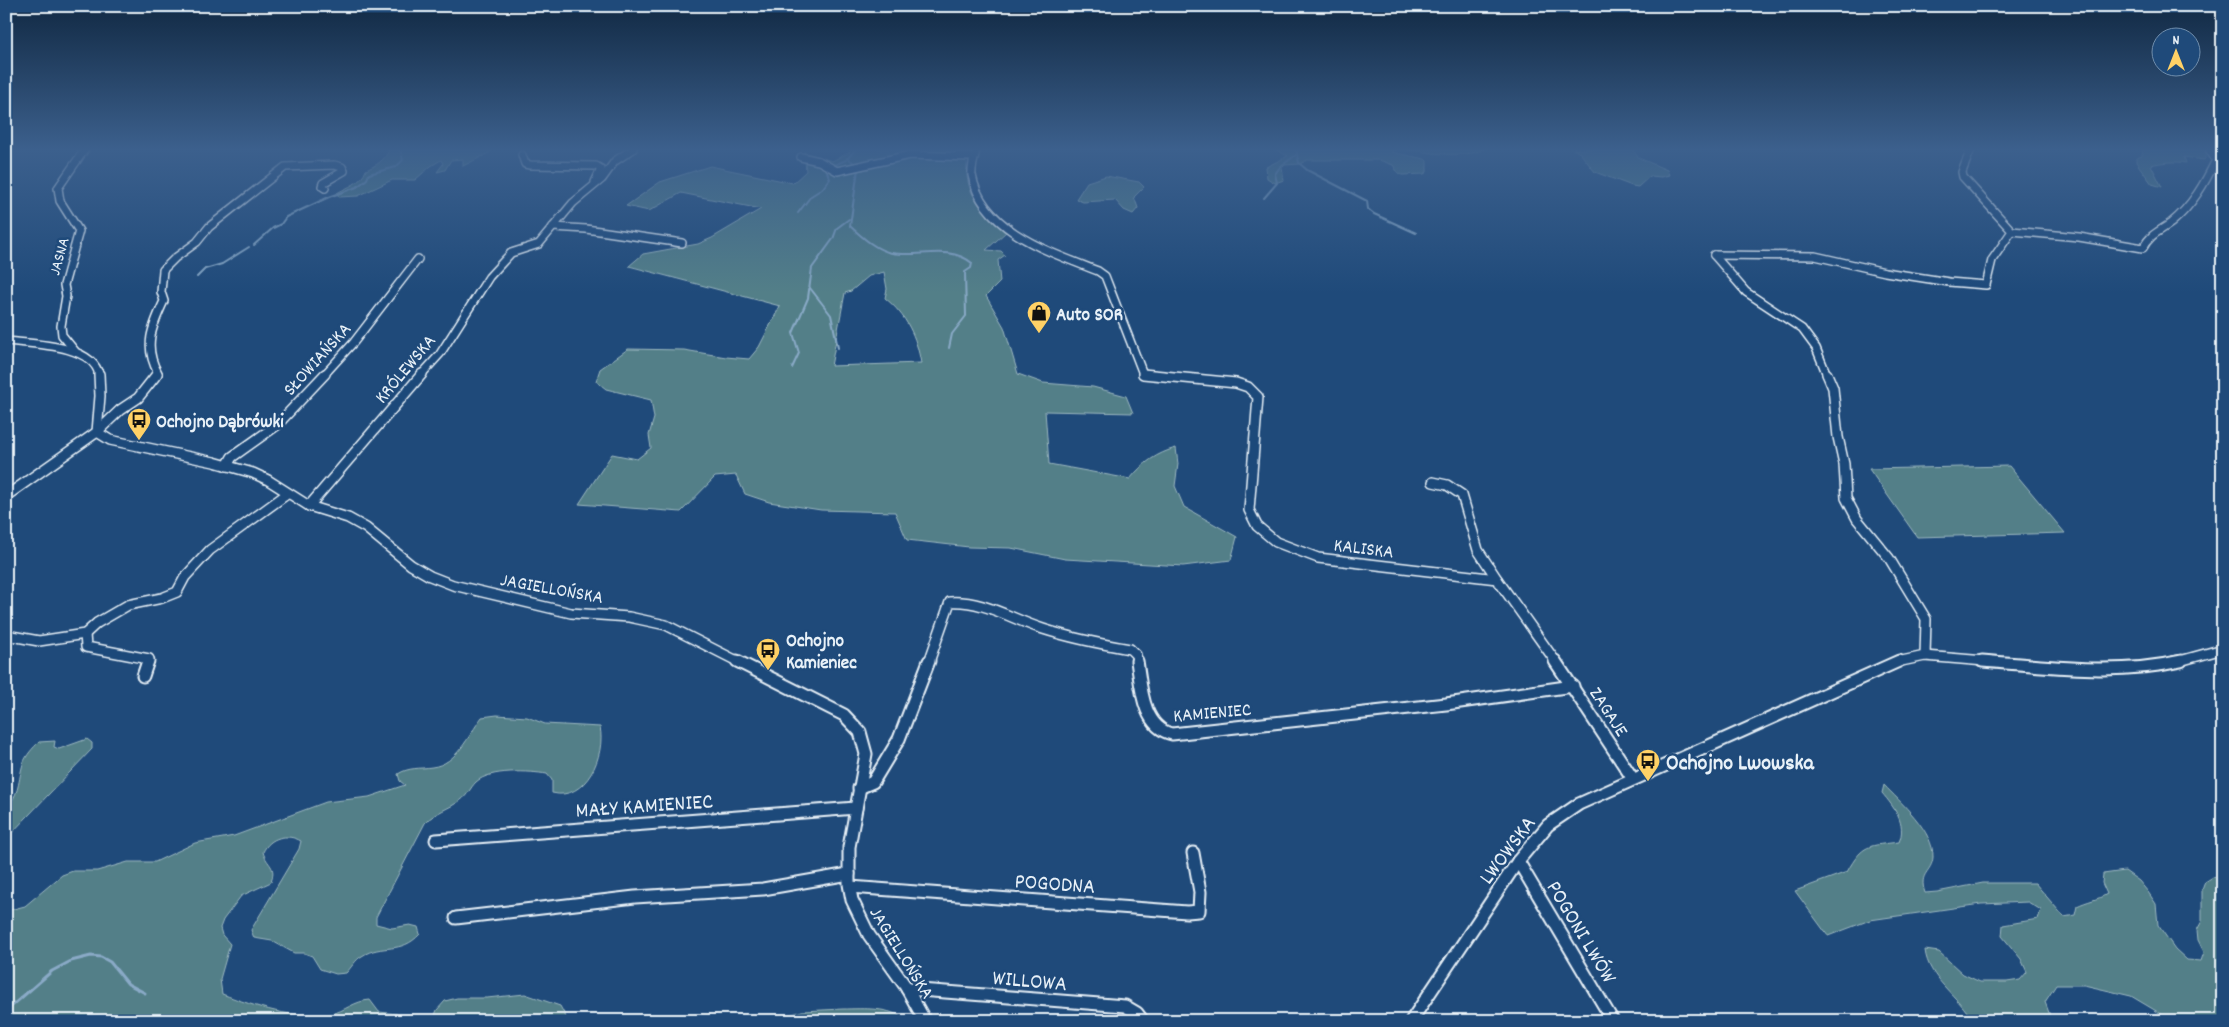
<svg xmlns="http://www.w3.org/2000/svg" width="2229" height="1027" font-family="Dekko,sans-serif">
  <rect width="100%" height="100%" fill="#1f4a7a"/>
  <filter id="ink" filterUnits="userSpaceOnUse"><feTurbulence type="fractalNoise" baseFrequency=".02" numOctaves="2"/><feDisplacementMap in="SourceGraphic" scale="10" xChannelSelector="R" yChannelSelector="G"/><feConvolveMatrix kernelMatrix="1 2 1 2 8 2 1 2 1" color-interpolation-filters="sRGB"/></filter>
  <g filter="url(#ink)">
    <g fill="#527f88" stroke="#9db8c0" fill-rule="evenodd">
      <path d="M 389,149 L 493,149 L 489,153 L 463,166 L 463,159 L 451,160 L 445,170 L 437,172 L 443,164 L 441,160 L 431,166 L 415,180 L 392,180 L 358,196 L 339,197 L 337,193 C 347,187 362,183 366,170 C 375,166 386,160 389,149 Z"/>
      <path d="M 850,149 L 970,149 C 958,187 979,208 1006,232 L 986,250 L 1001,251 L 1005,255 L 998,260 L 1000,282 L 986,296 L 1004,327 L 1018,374 L 1043,383 L 1093,387 L 1126,396 L 1133,413 L 1045,411 L 1049,464 L 1130,479 C 1143,463 1157,453 1176,448 L 1178,464 L 1175,486 L 1184,507 L 1237,537 L 1231,560 L 1183,566 L 1065,559 L 1011,548 L 969,547 L 907,540 L 895,512 L 821,510 L 769,502 L 745,494 L 736,475 L 715,477 L 681,512 L 579,504 L 612,454 L 637,459 L 651,448 L 649,435 L 654,418 L 651,400 L 606,389 L 596,381 L 600,369 L 628,349 L 684,350 L 726,357 L 749,359 L 759,347 L 780,306 L 629,266 L 643,254 L 698,244 L 712,238 L 761,209 L 681,193 L 649,211 L 626,206 L 660,182 L 710,166 L 793,183 L 806,171 L 804,152 L 832,161 L 850,152 ZM 884,272 L 887,289 L 885,298 C 907,316 916,336 921,363 L 831,366 L 845,293 L 851,291 L 869,276 Z"/>
      <polygon points="1274,149 1396,149 1391,152 1425,159 1427,161 1427,172 1424,174 1402,175 1398,173 1393,165 1379,160 1307,160 1300,164 1285,165 1282,168 1284,180 1275,183 1267,178 1266,167 1288,156"/>
      <path d="M 1399,149 L 1484,149 C 1463,160 1423,151 1399,149 Z"/>
      <polygon points="1573,149 1632,149 1639,158 1667,170 1669,175 1661,177 1650,176 1638,187 1632,186 1595,172 1580,153"/>
      <path d="M 2143,149 L 2206,149 L 2208,154 L 2204,160 L 2184,157 L 2186,163 C 2178,161 2161,162 2151,165 L 2162,187 L 2152,184 L 2136,162 L 2136,158 L 2142,156 Z"/>
      <polygon points="1106,176 1139,182 1144,187 1134,197 1138,208 1133,214 1124,210 1115,200 1083,202 1076,199 1087,182"/>
      <polygon points="2009,466 2065,533 1917,537 1869,469"/>
      <path d="M 497,715 L 527,717 L 545,724 L 600,727 C 606,755 586,802 552,793 L 552,780 L 547,774 C 529,771 490,769 476,782 C 470,788 468,795 461,800 C 449,809 435,812 425,823 L 376,917 L 376,924 L 392,928 L 410,925 L 418,927 L 420,934 C 401,955 382,943 362,956 C 356,959 351,968 346,973 L 336,974 L 320,969 L 312,956 L 304,953 L 294,953 L 272,941 L 254,938 L 251,930 L 299,849 L 301,841 C 287,833 270,837 263,852 C 267,866 277,865 271,882 L 241,896 L 223,920 L 220,928 L 222,935 L 230,944 L 220,979 L 222,994 C 257,1007 293,1020 331,1014 C 345,1011 354,1001 370,1000 L 379,1012 L 397,1014 L 400,1021 L 6,1021 L 6,911 L 25,906 L 62,875 L 73,871 L 97,871 L 128,862 L 155,862 L 195,843 L 234,836 L 326,802 L 369,797 L 405,785 L 400,781 L 398,774 C 409,767 419,769 432,767 C 457,764 468,736 482,717 Z"/>
      <path d="M 87,739 L 92,743 L 92,749 L 6,839 L 6,807 C 20,795 18,780 23,764 C 26,755 33,748 39,742 L 55,741 L 54,747 L 59,749 Z"/>
      <path d="M 1884,785 C 1900,802 1934,831 1933,857 C 1932,873 1918,872 1925,893 L 1937,892 L 1983,883 L 2035,883 L 2064,917 L 2075,915 L 2077,906 C 2087,901 2097,900 2107,894 L 2102,883 L 2103,874 L 2125,871 L 2139,881 L 2148,892 L 2156,904 L 2158,925 L 2175,949 L 2187,960 L 2201,961 L 2204,952 L 2198,940 L 2197,930 L 2202,921 L 2202,890 L 2205,882 L 2213,877 L 2223,874 L 2223,1021 L 2173,1021 L 2131,996 L 2084,985 L 2056,985 L 2045,1002 L 2052,1021 L 1973,1021 C 1959,996 1928,979 1925,950 L 1939,952 L 1963,974 L 1980,982 L 2007,982 L 2020,980 L 2027,972 L 2021,959 L 2002,936 L 2003,925 L 2038,919 L 2041,910 L 2028,902 L 1981,904 L 1870,920 L 1828,936 L 1795,891 L 1847,872 C 1863,843 1869,846 1899,842 C 1907,824 1894,807 1882,793 Z"/>
      <polygon points="525,994 560,1006 568,1021 512,1021 501,1016 491,1017 482,1021 433,1020 437,1010 445,1001 457,998 487,998"/>
      <path d="M 843,1009 C 863,1009 891,1006 906,1021 L 769,1021 L 802,1011 Z"/>
    </g>
    <g fill="none" stroke-linecap="round" stroke-linejoin="round">
      <g stroke="#8aaac7" stroke-width="2">
        <polyline points="1296,149 1299,163 1307,170 1367,201 1368,209 1374,214 1416,233"/>
        <polyline points="847,158 856,164"/>
        <polyline points="832,166 846,160 856,149"/>
        <path d="M 858,169 L 850,226 C 862,237 876,250 892,253 C 919,258 949,244 972,263 L 971,268 L 965,272 L 966,316 L 952,334 L 949,348"/>
        <polyline points="1264,198 1277,183 1275,174 1280,167 1297,154"/>
        <polyline points="798,213 811,196 822,189 830,179 827,172 828,169"/>
        <polyline points="254,245 273,228 281,224 286,217 329,197 357,187 367,179 369,174 396,167 403,160 400,149"/>
        <polyline points="197,277 205,269 222,264 249,247"/>
        <polyline points="810,288 831,315 838,348"/>
        <polyline points="792,368 799,353 793,333 808,298 812,268 833,239 837,228 849,219"/>
      </g>
      <polyline stroke="#8aaac7" stroke-width="3" points="6,1011 52,971 71,961 91,956 101,957 110,962 128,984 145,993"/>
      <defs>
        <g id="minor-far2">
          <path d="M 976,149 C 975,157 971,167 972,175 C 982,231 1052,253 1098,271 L 1105,276 L 1143,374 L 1152,375"/>
          <polyline points="522,155 525,164 530,165 596,166 601,169 595,182"/>
          <polyline points="801,157 819,161 837,171 910,155 972,157"/>
          <polyline points="553,227 586,229 682,243"/>
          <path d="M 2012,231 L 2079,237 L 2143,248 C 2151,233 2159,232 2171,223 C 2192,206 2205,183 2216,160 L 2209,149"/>
          <polyline points="1714,255 1746,292 1802,329 1816,348 1827,375"/>
          <polyline points="1714,255 1815,256 1885,272 1949,282 1986,285 1992,260 2012,231 1963,177 1962,172 1971,149"/>
          <path d="M 6,341 C 32,344 93,344 99,375"/>
          <polyline points="75,351 62,335 61,326 66,296 64,285 79,231 60,201 58,188 85,149"/>
          <path d="M 156,375 L 158,373 C 143,346 152,327 164,301 L 161,292 L 163,270 L 175,258 L 197,242 L 209,227 L 285,167 L 334,165 L 342,167 L 344,171 L 323,183 L 322,186 L 325,188"/>
          <polyline points="324,375 354,342 418,259"/>
          <polyline points="421,375 440,354 489,277 511,253 539,244 573,203 602,179 615,161 633,149"/>
        </g>
        <g id="minor-far1">
          <polyline points="99,374 100,396 97,432 110,440 214,462 253,473 268,480 309,506 348,518 366,528 411,565 430,576 453,585 571,613 629,617 666,625 739,662"/>
          <polyline points="1143,374 1236,383 1248,387 1258,397 1249,510 1257,526 1276,542 1318,558 1497,579 1556,662"/>
          <polyline points="1827,374 1833,388 1838,437 1844,464 1846,498 1857,519 1889,558 1926,619 1925,656"/>
          <polyline points="227,466 232,457 277,425 325,374"/>
          <polyline points="1433,482 1447,485 1462,495 1478,550 1497,579"/>
          <polyline points="6,496 97,432 120,410 138,398 157,374"/>
          <polyline points="309,506 422,374"/>
          <polyline points="85,634 86,647 149,659 148,662"/>
          <polyline points="6,635 39,641 85,634 97,623 128,605 162,598 177,592 185,577 210,550 287,494"/>
          <path d="M 929,662 L 950,602 C 984,600 1011,619 1043,629 C 1071,638 1101,644 1130,649 L 1136,655 L 1137,662"/>
          <polyline points="1897,662 1925,656 1997,662"/>
          <polyline points="2176,662 2223,649"/>
        </g>
        <g id="minor">
          <polyline points="737,661 844,715 860,732 866,754 849,847 849,884 852,900 869,935 906,987 925,1021"/>
          <path d="M 1137,661 C 1141,685 1142,727 1172,734 L 1446,704 L 1573,686"/>
          <polyline points="1555,661 1633,779"/>
          <path d="M 1982,661 C 2049,666 2115,676 2181,661"/>
          <polyline points="143,676 148,661"/>
          <polyline points="859,788 873,782 899,739 929,661"/>
          <polyline points="436,840 856,808"/>
          <polyline points="1518,861 1613,1021"/>
          <polyline points="850,887 1187,912 1199,911 1200,892 1193,853"/>
          <polyline points="456,918 635,897 763,889 849,874"/>
          <polyline points="907,989 1125,1006 1137,1013 1143,1021"/>
          <polyline points="1411,1021 1518,861 1548,825 1579,804 1899,661"/>
        </g>
      </defs>
      <use href="#minor-far2" stroke="#e8f1f8" stroke-width="10"/>
      <use href="#minor-far1" stroke="#e8f1f8" stroke-width="12"/>
      <use href="#minor" stroke="#e8f1f8" stroke-width="15"/>
      <use href="#minor-far2" stroke="#1f4a7a" stroke-width="7"/>
      <use href="#minor-far1" stroke="#1f4a7a" stroke-width="9"/>
      <use href="#minor" stroke="#1f4a7a" stroke-width="11"/>
    </g>
  </g>
  <linearGradient id="sky" x2="0" y2="1"><stop stop-color="#112943"/><stop offset="0.51" stop-color="#3c608d"/><stop offset="1" stop-color="#3c608d" stop-opacity="0"/></linearGradient>
  <rect width="2229" height="293" fill="url(#sky)"/>
  <defs>
    <symbol id="shop-pin" viewBox="-11 -11 22 30"><path d="M0 17L-7.5 6A9.5 9.5 0 1 1 7.5 6Z" fill="#ffd166" stroke="#1f4a7a"/><path d="M-5-2.5h2.3a2.7 3.5 0 0 1 5.4 0H5L5.5 6h-11ZM-1.5-2.5h3a1.5 2.3 0 0 0-3 0Z" fill="#111"/></symbol>
    <symbol id="bus-pin" viewBox="-11 -11 22 30"><path d="M0 17L-7.5 6A9.5 9.5 0 1 1 7.5 6Z" fill="#ffd166" stroke="#1f4a7a"/><path d="M-5-6H5V4H4V6H2V4H-2V6H-4V4H-5ZM-3.5-4V0h7V-4ZM-3.5 1.2v1.5H-2V1.2ZM2 1.2v1.5H3.5V1.2Z" fill="#111"/></symbol>
  </defs>
  <g fill-rule="evenodd">
    <use href="#shop-pin" x="1025" y="299" width="28" height="38"/>
    <use href="#bus-pin" x="125" y="406" width="28" height="38"/>
    <use href="#bus-pin" x="754" y="636" width="28" height="38"/>
    <use href="#bus-pin" x="1634" y="747" width="28" height="38"/>
  </g>
  <g text-anchor="middle" stroke-width="5" stroke-linejoin="round" paint-order="stroke">
    <g font-size="16" fill="#e8f1f8" stroke="#1f4a7a">
      <text transform="translate(58 256) rotate(-75)" y="6">JASNA</text>
    </g>
    <g font-size="19" font-weight="bold" fill="#e8f1f8" stroke="#1f4a7a" text-anchor="start">
      <text x="1056" y="320">Auto SOR</text>
      <text x="156" y="427">Ochojno Dąbrówki</text>
      <text x="786" y="646">Ochojno<tspan x="786" dy="22">Kamieniec</tspan></text>
    </g>
    <g font-size="19" fill="#e8f1f8" stroke="#1f4a7a">
      <text transform="translate(316 358) rotate(-48)" y="7">SŁOWIAŃSKA</text>
      <text transform="translate(404 368) rotate(-50)" y="7">KRÓLEWSKA</text>
      <text transform="translate(1364 547) rotate(7)" y="7">KALISKA</text>
      <text transform="translate(552 587) rotate(10)" y="7">JAGIELLOŃSKA</text>
      <text transform="translate(1212 711) rotate(-5)" y="7">KAMIENIEC</text>
      <text transform="translate(1610 711) rotate(57)" y="7">ZAGAJE</text>
      <text transform="translate(903 952) rotate(58)" y="7">JAGIELLOŃSKA</text>
    </g>
    <g font-size="22" font-weight="bold" fill="#e8f1f8" stroke="#1f4a7a" text-anchor="start">
      <text x="1666" y="769">Ochojno Lwowska</text>
    </g>
    <g font-size="22" fill="#e8f1f8" stroke="#1f4a7a">
      <text transform="translate(644 804) rotate(-4)" y="8">MAŁY KAMIENIEC</text>
      <text transform="translate(1506 849) rotate(-53)" y="8">LWOWSKA</text>
      <text transform="translate(1055 882) rotate(4)" y="8">POGODNA</text>
      <text transform="translate(1583 931) rotate(59)" y="8">POGONI LWÓW</text>
      <text transform="translate(1030 979) rotate(5)" y="8">WILLOWA</text>
    </g>
  </g>
  <rect width="2229" height="1027" fill="none" stroke="#1f4a7a" stroke-width="25"/>
  <rect x="12" y="12" width="2204" height="1002" fill="none" stroke="#e8f1f8" stroke-width="2" filter="url(#ink)"/>
  <g transform="translate(2176 52)"><circle r="24" fill="#1f4a7a" stroke="#6f8dac"/>
  <path d="M0-4L9 19L0 12L-9 19Z" fill="#ffd166"/>
  <text y="-8" font-size="14" font-weight="bold" text-anchor="middle" fill="#e8f1f8">N</text>
  </g>
</svg>
